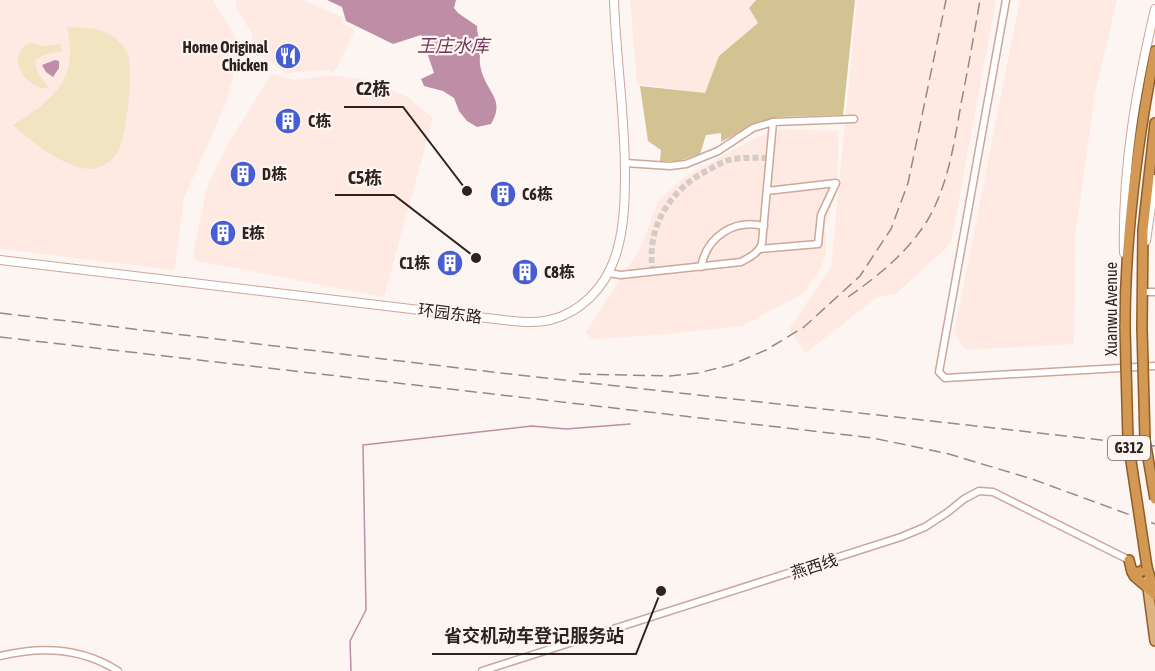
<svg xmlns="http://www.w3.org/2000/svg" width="1155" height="671" viewBox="0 0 1155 671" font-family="'Asap Condensed','Noto Sans SC',sans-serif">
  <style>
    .built { fill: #feeae3 }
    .green { fill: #f1e4c1 }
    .forest { fill: #d3c292 }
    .water { fill: #be8ea6 }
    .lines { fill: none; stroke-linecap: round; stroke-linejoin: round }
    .stream { stroke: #be8ea6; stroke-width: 1.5 }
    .minor-tunnel { stroke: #d4cbc7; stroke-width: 6; stroke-dasharray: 6 3; stroke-linecap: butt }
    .minor-casing { stroke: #cda79a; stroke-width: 9 }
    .tertiary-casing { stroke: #cda79a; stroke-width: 10 }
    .primary-casing { stroke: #915d25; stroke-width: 12 }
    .trunk-casing { stroke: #915d25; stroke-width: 12 }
    .minor { stroke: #fff; stroke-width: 6 }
    .tertiary { stroke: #fff; stroke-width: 8 }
    .primary { stroke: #ddb27f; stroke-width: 9 }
    .trunk { stroke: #d29854; stroke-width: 9 }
    .rail { stroke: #948985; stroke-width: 1.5; stroke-dasharray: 12 6; stroke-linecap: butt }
    .trunk-bridge-casing { stroke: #915d25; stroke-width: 12; stroke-linecap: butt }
    .trunk-bridge { stroke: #d29854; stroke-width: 9 }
    .labels { text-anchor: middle; stroke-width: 4.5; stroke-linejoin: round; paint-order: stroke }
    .shield { fill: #fdf5f2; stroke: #6d615c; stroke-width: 1.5 }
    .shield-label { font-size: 15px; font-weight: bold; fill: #2f211c }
    .poi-label { font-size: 16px; font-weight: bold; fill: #2f211c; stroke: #fdf5f2; text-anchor: start }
    .street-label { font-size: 16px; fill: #2f211c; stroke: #fdf5f2 }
    .water-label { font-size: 18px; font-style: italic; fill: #723556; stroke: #fdf5f2 }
    .leader { fill: none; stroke: #2f211c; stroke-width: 2 }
    .callout-dot { fill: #2f211c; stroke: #fdf5f2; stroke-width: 2 }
    .callout-label { font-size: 18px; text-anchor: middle; font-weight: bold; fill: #2f211c; stroke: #fdf5f2; stroke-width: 4.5; stroke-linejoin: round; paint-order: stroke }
  </style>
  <rect width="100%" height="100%" fill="#fdf5f2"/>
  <g class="built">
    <polygon points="0,0 213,0 219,10 239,42 240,52 226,103 184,198 175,267 173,270 0,249"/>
    <polygon points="235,0 303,0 344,18 343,24 355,30 334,73 329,70 285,73 254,49 252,34 237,9"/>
    <polygon points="630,0 756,0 749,8 758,23 719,56 705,93 637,84"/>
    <polygon points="857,0 996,0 951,243 897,293 876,298 806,353 789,329 831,267"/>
    <polygon points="1020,0 1117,0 1095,93 1075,238 1074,344 966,350 954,333"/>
    <polygon points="271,74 296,80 329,75 369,80 406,96 433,118 384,297 197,261 193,256 207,187 228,144"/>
    <polygon points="779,129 839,131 837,192 825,224 826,252 820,271 804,293 742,326 669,334 592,339 586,332 641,247 658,201 686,176 753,139"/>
  </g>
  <g class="green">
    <path d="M67 27C83 28 101 27 115 38 119 41 124 47 127 52 134 67 127 131 120 147 116 157 107 165 97 168 73 175 30 141 13 125 54 100 79 79 67 27Z"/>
    <path d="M31 43 43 46 60 44 62 51 46 54 36 60C34 70 42 80 49 87 31 95 0 54 31 43Z"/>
  </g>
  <polygon class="forest" points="756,0 855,0 843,115 779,117 751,126 721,142 721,133 706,135 700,154 679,161 660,161 661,150 648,141 640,86 705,93 719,56 758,23 749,8"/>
  <g class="water">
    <path d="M327 0H456L454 8 458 13 477 26C477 33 479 38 480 45 481 56 478 60 482 73 489 94 505 101 491 124L477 127 467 121 459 111 454 98 443 91 424 86 421 79 434 73 421 35 393 44 346 21 342 7Z"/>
    <polygon points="55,60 59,61 59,68 53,77 46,72 42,65"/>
  </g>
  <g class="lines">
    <polyline class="stream" points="351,671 350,641 366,610 363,445 532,426 566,429 630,424"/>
    <path class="minor-tunnel" d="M653 272C645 226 672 187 712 168 717 165 723 162 729 160 742 157 757 158 770 158"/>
    <defs>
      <g id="minor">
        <polyline points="1006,0 939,372 945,378 1155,366"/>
        <polyline points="625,163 670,166 686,164 718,151 753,128 773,122"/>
        <polyline points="760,249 818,244 821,215 836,183 767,191"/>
        <path d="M701 267C707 236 734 219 764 226"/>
        <path d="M608 273 621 275 741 262C750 257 759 253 762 243L773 122 854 119"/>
        <polyline points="1142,292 1155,292"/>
        <path d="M0 656C41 646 81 647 118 671"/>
        <polyline points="482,671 901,537 925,527 948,512 964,499 979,491 993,492 1129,560"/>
      </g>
      <g id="tertiary">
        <polyline points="1146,241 1155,179"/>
        <path d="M1124 253C1122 169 1136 90 1155 9"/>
        <path d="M0 260 495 319C513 321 532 324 550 320 580 313 604 288 614 260 624 233 625 202 625 174 625 115 616 58 614 0"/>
      </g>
      <polyline id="primary" points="1147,581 1155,641"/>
      <g id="trunk">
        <path d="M1125 328C1125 235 1137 143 1155 51"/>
        <polyline points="1142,328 1143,230 1155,123"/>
        <polyline points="1129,560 1132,572 1140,572 1147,567 1155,595"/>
        <polyline points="1131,568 1134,576 1155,594"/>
      </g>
    </defs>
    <use href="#minor" class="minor-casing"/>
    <use href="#tertiary" class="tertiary-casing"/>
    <use href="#primary" class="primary-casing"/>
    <use href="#trunk" class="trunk-casing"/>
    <use href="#minor" class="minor"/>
    <use href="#tertiary" class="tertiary"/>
    <use href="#primary" class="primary"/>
    <use href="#trunk" class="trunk"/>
    <g class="rail">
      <path d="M848 297C878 276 907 253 927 221 948 186 954 144 961 104 968 69 974 35 980 0"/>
      <polyline points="0,313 492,372 1155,446"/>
      <polyline points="0,337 873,438 949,454 1032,479 1155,524"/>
      <polyline points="579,374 670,376 698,373 731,365 766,350 804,327 860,276 891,229 908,183 946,0"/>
    </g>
    <defs>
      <g id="trunk-bridge">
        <polyline points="1125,328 1128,441 1147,567"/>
        <polyline points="1142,328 1145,440 1155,499"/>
      </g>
    </defs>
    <use href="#trunk-bridge" class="trunk-bridge-casing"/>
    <use href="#trunk-bridge" class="trunk-bridge"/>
  </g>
  <defs>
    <symbol id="restaurant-disc" viewBox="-11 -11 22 22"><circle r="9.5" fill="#475ed2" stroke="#fdf5f2"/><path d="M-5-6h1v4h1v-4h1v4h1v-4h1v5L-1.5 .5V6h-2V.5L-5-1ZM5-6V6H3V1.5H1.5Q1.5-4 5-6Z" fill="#fff"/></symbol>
    <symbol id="building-disc" viewBox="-11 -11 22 22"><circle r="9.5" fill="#475ed2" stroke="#fdf5f2"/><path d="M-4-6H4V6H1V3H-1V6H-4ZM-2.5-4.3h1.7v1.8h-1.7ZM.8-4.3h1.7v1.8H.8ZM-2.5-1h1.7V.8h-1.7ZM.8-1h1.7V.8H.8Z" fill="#fff"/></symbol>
  </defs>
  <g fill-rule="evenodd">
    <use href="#restaurant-disc" x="273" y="41" width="30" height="30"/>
    <use href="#building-disc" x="273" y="106" width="30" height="30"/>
    <use href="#building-disc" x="228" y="159" width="30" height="30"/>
    <use href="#building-disc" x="488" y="179" width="30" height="30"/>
    <use href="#building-disc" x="208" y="218" width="30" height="30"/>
    <use href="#building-disc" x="435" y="248" width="30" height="30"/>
    <use href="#building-disc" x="510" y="257" width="30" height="30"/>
  </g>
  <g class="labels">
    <rect class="shield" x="1108" y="436" width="42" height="24" rx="4.5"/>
    <g class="shield-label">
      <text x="1129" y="453">G312</text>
    </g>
    <g class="poi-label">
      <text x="268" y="53" text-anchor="end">Home Original<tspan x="268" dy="18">Chicken</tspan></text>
      <text x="308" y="127">C栋</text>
      <text x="262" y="180">D栋</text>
      <text x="522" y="200">C6栋</text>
      <text x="242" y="239">E栋</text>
      <text x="430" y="269" text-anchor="end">C1栋</text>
      <text x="544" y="278">C8栋</text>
    </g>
    <g class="street-label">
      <text transform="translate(1111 309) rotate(-90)" y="6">Xuanwu Avenue</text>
      <text transform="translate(450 313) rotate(7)" y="6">环园东路</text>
      <text transform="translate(814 566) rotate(-18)" y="6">燕西线</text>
    </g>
    <g class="water-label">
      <text x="453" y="52">王庄水库</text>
    </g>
  </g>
  <path class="leader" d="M467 191L403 107H344M476 258L394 195H335M661 591L636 654H432"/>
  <g class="callout-dot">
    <circle cx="467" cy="191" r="6"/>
    <circle cx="476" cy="258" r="6"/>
    <circle cx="661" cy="591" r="6"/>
  </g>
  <g class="callout-label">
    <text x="373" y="95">C2栋</text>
    <text x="365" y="184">C5栋</text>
    <text x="534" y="642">省交机动车登记服务站</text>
  </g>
</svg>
